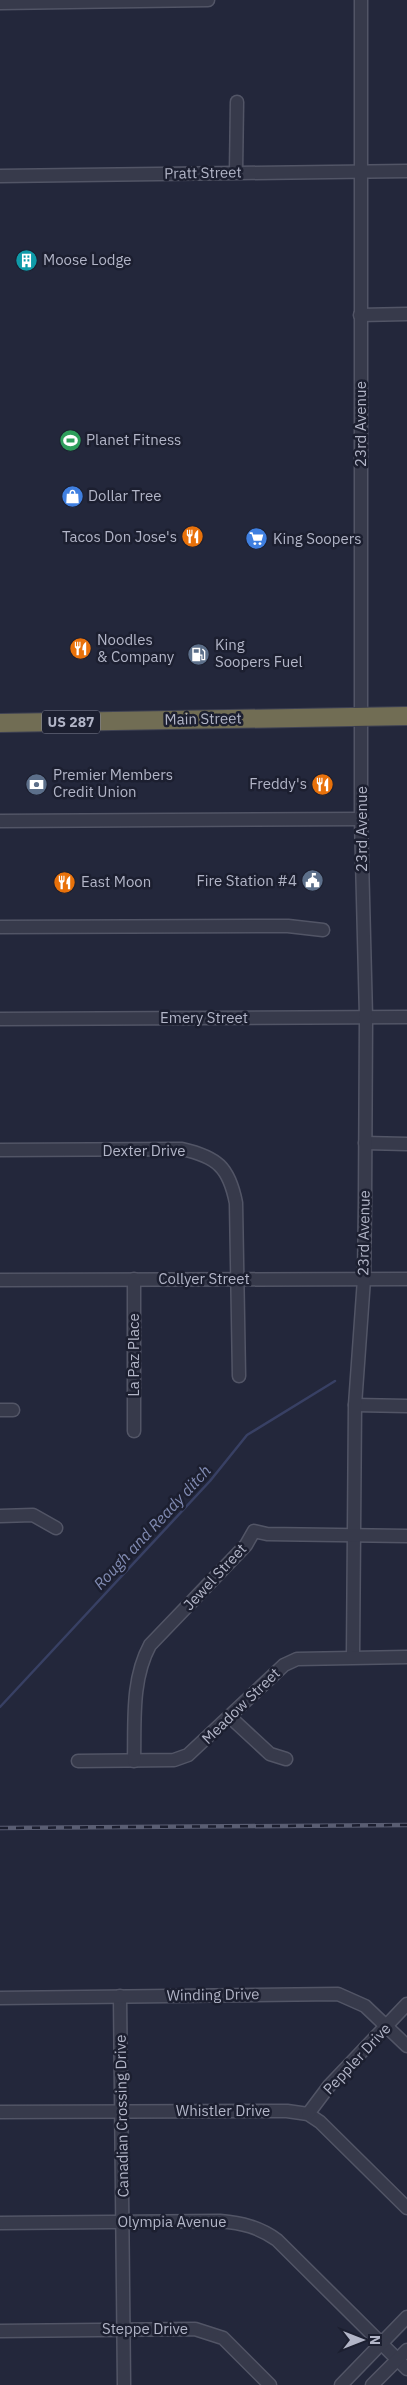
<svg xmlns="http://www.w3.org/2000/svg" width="407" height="2385" viewBox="0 0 407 2385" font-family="'IBM Plex Sans',sans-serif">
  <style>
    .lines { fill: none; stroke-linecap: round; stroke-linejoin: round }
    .stream { stroke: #384064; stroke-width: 2.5 }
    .minor-casing { stroke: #525566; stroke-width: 15 }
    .highway-casing { stroke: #3f4253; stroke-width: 20 }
    .minor { stroke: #373a4b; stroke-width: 12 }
    .highway { stroke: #716d54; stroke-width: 18 }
    .rail-casing { stroke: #595d72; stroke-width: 4.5 }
    .rail { stroke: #1c1f30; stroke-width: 2.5; stroke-dasharray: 8; stroke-linecap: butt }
    .labels { text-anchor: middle; stroke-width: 5; stroke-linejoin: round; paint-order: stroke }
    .shield { fill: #1c1f30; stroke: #85889a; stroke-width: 1 }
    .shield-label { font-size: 14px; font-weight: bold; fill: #b2b5c7 }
    .street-label { font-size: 15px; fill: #b2b5c7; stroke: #1c1f30 }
    .poi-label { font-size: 15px; fill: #b2b5c7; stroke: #1c1f30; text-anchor: start }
    .water-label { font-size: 16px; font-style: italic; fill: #818bb2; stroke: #1c1f30 }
  </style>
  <rect width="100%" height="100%" fill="#23273b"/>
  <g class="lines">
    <polyline class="stream" points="0,1707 210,1481 247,1435 335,1381"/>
    <defs>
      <g id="minor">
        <polyline points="0,3 208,0"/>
        <polyline points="236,172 237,102"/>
        <polyline points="0,176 407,171"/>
        <polyline points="360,315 407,314"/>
        <polyline points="0,821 361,819"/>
        <polyline points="0,927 288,926 323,930"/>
        <polyline points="0,1019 407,1017"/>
        <polyline points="365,1143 407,1144"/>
        <path d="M0 1150 182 1149C217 1157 229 1167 236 1203L239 1376"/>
        <polyline points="0,1280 407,1279"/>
        <polyline points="355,1405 407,1406"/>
        <polyline points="0,1410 13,1410"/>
        <polyline points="134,1431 134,1279"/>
        <polyline points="0,1516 33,1515 56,1528"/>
        <polyline points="353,1657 355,1405 364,1279 365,1202 366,1017 361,819 361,0"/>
        <polyline points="230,1717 270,1754 286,1759"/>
        <polyline points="78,1761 174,1760 188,1755 284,1665 297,1659 407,1657"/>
        <path d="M134 1761C135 1722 131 1680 150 1645L246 1545 254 1531 267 1534 407 1536"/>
        <polyline points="120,1996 124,2385"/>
        <polyline points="0,1998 338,1994 365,2006 407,2046"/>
        <polyline points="0,2112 287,2111 308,2114 320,2122 407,2208"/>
        <polyline points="308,2114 329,2086 407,2004"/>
        <path d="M0 2223 220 2221C242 2223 259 2227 277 2240L407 2369"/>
        <polyline points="0,2331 195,2329 223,2338 270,2385"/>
        <polyline points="341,2385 407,2317"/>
        <polyline points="372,2385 407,2350"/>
      </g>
      <polyline id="highway" points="0,723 407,716"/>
    </defs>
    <use href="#minor" class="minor-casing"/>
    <use href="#highway" class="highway-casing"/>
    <use href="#minor" class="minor"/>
    <use href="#highway" class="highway"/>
    <defs>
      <polyline id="rail" points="0,1828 407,1825"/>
    </defs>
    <use href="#rail" class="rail-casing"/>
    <use href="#rail" class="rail"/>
  </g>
  <defs>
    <symbol id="building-disc" viewBox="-11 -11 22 22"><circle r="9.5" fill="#0f9aa8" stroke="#1c1f30"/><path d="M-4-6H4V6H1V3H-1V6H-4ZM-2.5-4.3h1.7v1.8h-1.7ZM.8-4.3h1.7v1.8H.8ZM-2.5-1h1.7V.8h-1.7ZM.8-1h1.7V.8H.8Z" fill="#fff"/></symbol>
    <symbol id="stadium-disc" viewBox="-11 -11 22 22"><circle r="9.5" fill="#2e9e5b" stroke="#1c1f30"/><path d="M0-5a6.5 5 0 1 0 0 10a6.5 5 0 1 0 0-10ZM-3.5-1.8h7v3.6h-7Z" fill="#fff"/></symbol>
    <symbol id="shop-disc" viewBox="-11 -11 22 22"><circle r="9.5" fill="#3f7fe0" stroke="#1c1f30"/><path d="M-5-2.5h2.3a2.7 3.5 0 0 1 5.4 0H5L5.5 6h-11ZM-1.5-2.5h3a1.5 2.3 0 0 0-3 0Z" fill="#fff"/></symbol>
    <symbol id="restaurant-disc" viewBox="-11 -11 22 22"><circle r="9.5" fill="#e8710a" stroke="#1c1f30"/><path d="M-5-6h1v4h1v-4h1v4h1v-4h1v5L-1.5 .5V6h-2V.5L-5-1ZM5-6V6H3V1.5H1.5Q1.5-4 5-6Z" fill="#fff"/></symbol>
    <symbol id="supermarket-disc" viewBox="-11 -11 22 22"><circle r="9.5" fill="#3f7fe0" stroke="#1c1f30"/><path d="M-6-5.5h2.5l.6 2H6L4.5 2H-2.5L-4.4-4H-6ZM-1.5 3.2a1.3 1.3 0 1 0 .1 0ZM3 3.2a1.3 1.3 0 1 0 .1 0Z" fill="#fff"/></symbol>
    <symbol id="fuel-disc" viewBox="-11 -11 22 22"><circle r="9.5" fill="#5c6f8a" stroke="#1c1f30"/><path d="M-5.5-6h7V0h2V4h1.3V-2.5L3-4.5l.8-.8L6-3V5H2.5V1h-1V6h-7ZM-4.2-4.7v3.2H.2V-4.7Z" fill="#fff"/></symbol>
    <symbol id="bank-disc" viewBox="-11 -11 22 22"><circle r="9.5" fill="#5c6f8a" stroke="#1c1f30"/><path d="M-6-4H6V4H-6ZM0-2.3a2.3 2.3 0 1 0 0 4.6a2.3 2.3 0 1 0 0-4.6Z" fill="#fff"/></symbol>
    <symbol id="civic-disc" viewBox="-11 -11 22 22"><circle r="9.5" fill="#5c6f8a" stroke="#1c1f30"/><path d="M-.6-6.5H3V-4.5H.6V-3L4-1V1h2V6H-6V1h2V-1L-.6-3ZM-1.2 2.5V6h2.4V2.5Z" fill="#fff"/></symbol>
  </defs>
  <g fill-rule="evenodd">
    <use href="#building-disc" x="14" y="248" width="25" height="25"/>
    <use href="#stadium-disc" x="58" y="428" width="25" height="25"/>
    <use href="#shop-disc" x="60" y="484" width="25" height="25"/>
    <use href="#restaurant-disc" x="180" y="524" width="25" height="25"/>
    <use href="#supermarket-disc" x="244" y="526" width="25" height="25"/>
    <use href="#restaurant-disc" x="68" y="636" width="25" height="25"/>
    <use href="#fuel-disc" x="186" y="642" width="25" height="25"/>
    <use href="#bank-disc" x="24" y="772" width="25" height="25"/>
    <use href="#restaurant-disc" x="310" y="772" width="25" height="25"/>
    <use href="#civic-disc" x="300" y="868" width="25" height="25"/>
    <use href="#restaurant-disc" x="52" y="870" width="25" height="25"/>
  </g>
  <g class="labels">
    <rect class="shield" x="42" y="710.5" width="58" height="23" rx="4"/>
    <g class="shield-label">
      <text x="71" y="727">US 287</text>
    </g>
    <g class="street-label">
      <text transform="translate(203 173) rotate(-1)" y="5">Pratt Street</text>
      <text transform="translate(361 424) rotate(-90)" y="5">23rd Avenue</text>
      <text transform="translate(203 719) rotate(-1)" y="5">Main Street</text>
      <text transform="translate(362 829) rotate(-90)" y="5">23rd Avenue</text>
      <text x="204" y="1023">Emery Street</text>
      <text x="144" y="1156">Dexter Drive</text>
      <text transform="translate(364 1233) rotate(-89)" y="5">23rd Avenue</text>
      <text x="204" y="1284">Collyer Street</text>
      <text transform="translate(134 1355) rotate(-90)" y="5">La Paz Place</text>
      <text transform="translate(215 1577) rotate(-47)" y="5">Jewel Street</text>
      <text transform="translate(241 1706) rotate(-44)" y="5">Meadow Street</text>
      <text transform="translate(213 1995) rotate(-1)" y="5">Winding Drive</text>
      <text transform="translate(357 2059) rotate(-47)" y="5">Peppler Drive</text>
      <text x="223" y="2116">Whistler Drive</text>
      <text transform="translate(122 2116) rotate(-91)" y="5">Canadian Crossing Drive</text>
      <text x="172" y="2227">Olympia Avenue</text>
      <text x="145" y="2334">Steppe Drive</text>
    </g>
    <g class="poi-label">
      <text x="43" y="265">Moose Lodge</text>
      <text x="86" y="445">Planet Fitness</text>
      <text x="88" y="501">Dollar Tree</text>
      <text x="177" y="542" text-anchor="end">Tacos Don Jose's</text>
      <text x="273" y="544">King Soopers</text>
      <text x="97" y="645">Noodles<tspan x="97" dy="17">&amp; Company</tspan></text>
      <text x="215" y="650">King<tspan x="215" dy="17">Soopers Fuel</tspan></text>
      <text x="53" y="780">Premier Members<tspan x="53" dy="17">Credit Union</tspan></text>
      <text x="307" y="789" text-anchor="end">Freddy's</text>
      <text x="297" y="886" text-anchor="end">Fire Station #4</text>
      <text x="81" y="887">East Moon</text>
    </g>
    <g class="water-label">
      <text transform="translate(152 1527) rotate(-47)" y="6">Rough and Ready ditch</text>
    </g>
  </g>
  <g transform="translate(362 2340) rotate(90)" stroke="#1c1f30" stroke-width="4" paint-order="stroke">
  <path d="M0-4L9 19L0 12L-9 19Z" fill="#b2b5c7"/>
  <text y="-8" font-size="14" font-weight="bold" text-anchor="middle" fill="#b2b5c7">N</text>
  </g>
</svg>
